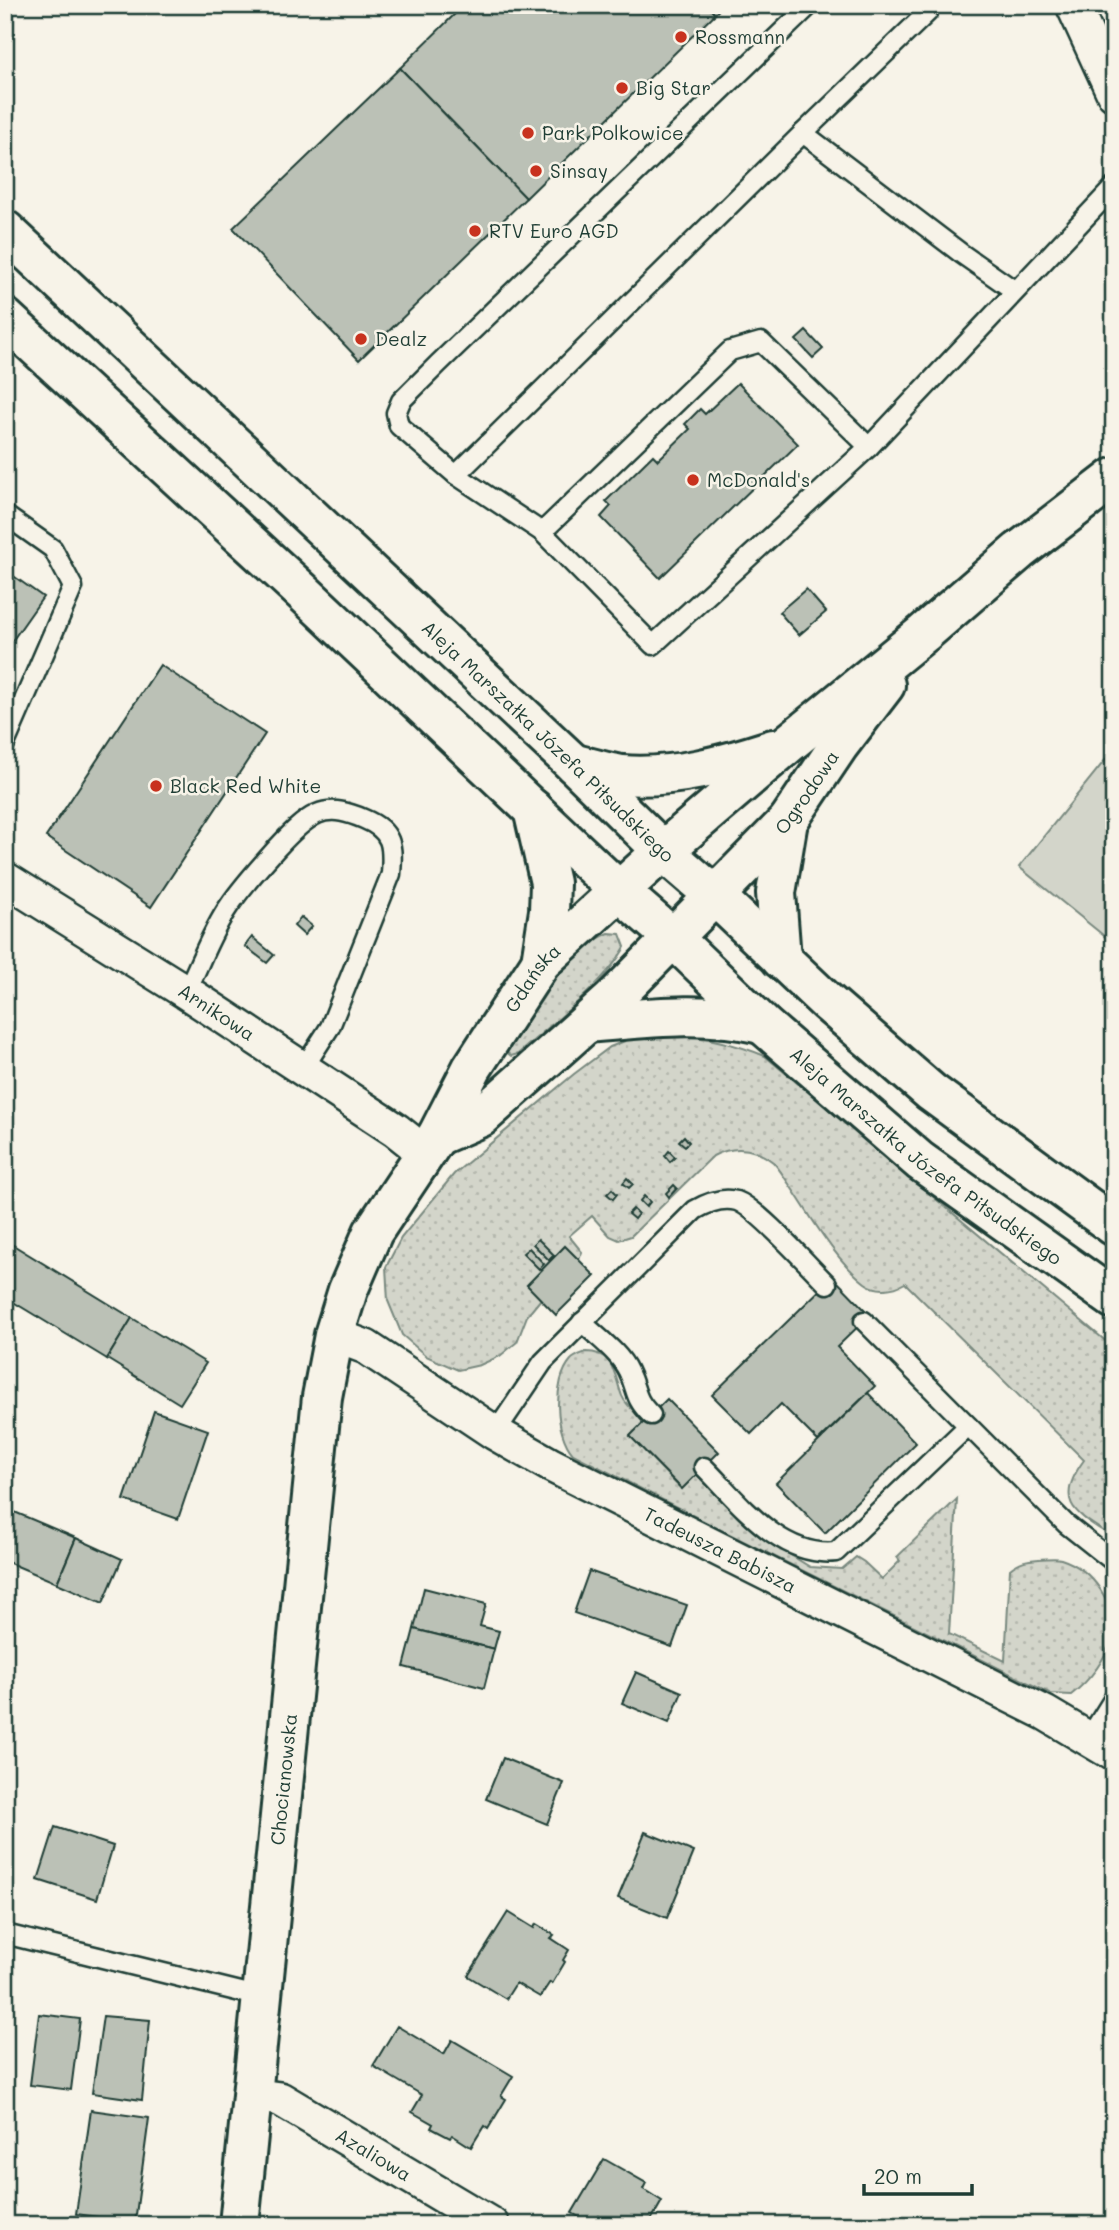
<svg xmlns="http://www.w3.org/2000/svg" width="1119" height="2230" viewBox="0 0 1119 2230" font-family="Mali,sans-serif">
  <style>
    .grass { fill: url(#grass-dots); stroke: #79897f; stroke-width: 2 }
    .park { fill: #d3d5ca; stroke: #79897f; stroke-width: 2 }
    .building { fill: #bbc1b6; stroke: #1f3d34; stroke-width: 2 }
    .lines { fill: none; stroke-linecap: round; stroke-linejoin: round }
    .service-casing { stroke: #1f3d34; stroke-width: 23 }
    .minor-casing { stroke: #1f3d34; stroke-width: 38 }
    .tertiary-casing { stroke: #1f3d34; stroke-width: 44 }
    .secondary-casing { stroke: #1f3d34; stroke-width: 44 }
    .service { stroke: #f7f3e8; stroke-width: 18 }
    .minor { stroke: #f7f3e8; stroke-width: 33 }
    .tertiary { stroke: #f7f3e8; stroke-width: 38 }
    .secondary { stroke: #f7f3e8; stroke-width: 38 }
    .poi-dot { fill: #c8321e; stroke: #f7f3e8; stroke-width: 2.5 }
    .labels { text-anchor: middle; stroke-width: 5; stroke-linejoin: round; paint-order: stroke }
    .poi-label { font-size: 19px; fill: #1f3d34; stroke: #f7f3e8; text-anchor: start }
    .street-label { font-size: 19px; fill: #1f3d34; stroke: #f7f3e8 }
  </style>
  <defs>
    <pattern id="grass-dots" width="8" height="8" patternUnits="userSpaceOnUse" patternTransform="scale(1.75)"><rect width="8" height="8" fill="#d3d5ca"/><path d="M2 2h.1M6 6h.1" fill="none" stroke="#b5b8ae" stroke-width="1.8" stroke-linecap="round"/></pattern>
  </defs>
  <rect width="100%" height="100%" fill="#f7f3e8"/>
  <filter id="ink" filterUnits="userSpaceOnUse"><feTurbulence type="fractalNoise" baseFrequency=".0143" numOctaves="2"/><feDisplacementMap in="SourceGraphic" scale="14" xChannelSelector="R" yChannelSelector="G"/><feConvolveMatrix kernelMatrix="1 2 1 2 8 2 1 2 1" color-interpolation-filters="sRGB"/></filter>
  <g filter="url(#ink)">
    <g class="grass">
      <path d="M609 933 620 934 625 947C604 985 551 1024 518 1054L511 1056 504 1050C534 1007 559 955 609 933Z"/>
      <path d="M671 1033C705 1037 734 1043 765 1056L1114 1348V1538C1077 1514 1052 1504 1084 1460L905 1283C893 1290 877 1292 865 1283 835 1260 810 1215 789 1184 784 1177 779 1168 773 1162 754 1147 734 1145 713 1156L631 1236 619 1240 610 1236 592 1216 569 1236 582 1252 579 1260 565 1246 527 1285 541 1299 527 1316 517 1342 500 1356 480 1365 458 1370 426 1356 402 1335 388 1301 386 1267 401 1238 454 1174 574 1074 610 1047 637 1036Z"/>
      <path d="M586 1352C615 1352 614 1375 622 1396 626 1406 637 1414 645 1421L630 1436 681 1489 697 1474 757 1534 810 1567 842 1569 856 1557 864 1562 882 1579 900 1561 897 1557 957 1499 949 1634 1005 1661 1010 1569C1020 1561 1026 1560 1039 1559 1046 1559 1055 1557 1061 1559 1092 1569 1119 1605 1111 1639 1104 1663 1090 1680 1071 1695L1051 1694 725 1532 573 1454C555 1434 552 1381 571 1360 574 1356 581 1354 586 1352Z"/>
    </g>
    <polygon class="park" points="1114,749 1114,944 1019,867"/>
    <g class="building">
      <polygon points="464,5 707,5 715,14 526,198 400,68"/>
      <polygon points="707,5 723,5 715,14"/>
      <polygon points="400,68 526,198 359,360 233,228"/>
      <polygon points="806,331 823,349 813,358 796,340"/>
      <polygon points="738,383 798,444 660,578 601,517 611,506 606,501 653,455 658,460 690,429 685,424 700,409 705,414"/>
      <polygon points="5,570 43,597 5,651"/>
      <polygon points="806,589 826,612 799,635 779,612"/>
      <polygon points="160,665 265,734 151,907 46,837"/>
      <polygon points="301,917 312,926 304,935 294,926"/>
      <polygon points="252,937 274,955 267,963 245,946"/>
      <polygon points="684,1136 689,1142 685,1146 679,1141"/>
      <polygon points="669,1151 675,1157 670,1162 665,1156"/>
      <polygon points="627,1178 633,1184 629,1188 623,1183"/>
      <polygon points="674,1185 677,1188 669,1197 666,1193"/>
      <polygon points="612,1189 617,1194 613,1199 607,1194"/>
      <polygon points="644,1196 650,1202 646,1207 640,1201"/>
      <polygon points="633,1209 638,1214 634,1219 628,1214"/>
      <polygon points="538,1239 554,1255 549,1260 533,1244"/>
      <polygon points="5,1240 132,1318 107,1359 5,1297"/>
      <polygon points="565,1246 595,1276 556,1315 527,1285"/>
      <polygon points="529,1248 544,1264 539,1269 523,1253"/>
      <polygon points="833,1277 870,1315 837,1347 875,1386 818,1441 781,1404 751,1434 712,1395"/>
      <polygon points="132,1318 206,1363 180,1404 107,1359"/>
      <polygon points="868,1393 916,1443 825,1533 776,1483"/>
      <polygon points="667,1399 719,1452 682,1489 630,1436"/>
      <polygon points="154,1411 208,1430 178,1519 124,1500"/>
      <polygon points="5,1508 76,1538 57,1583 5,1561"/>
      <polygon points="76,1538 122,1559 103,1603 57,1583"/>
      <polygon points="589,1571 687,1605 672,1647 574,1613"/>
      <polygon points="424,1588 486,1604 480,1626 499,1631 494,1649 414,1629"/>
      <polygon points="414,1629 494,1649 484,1688 404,1667"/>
      <polygon points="636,1672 682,1692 669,1723 622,1703"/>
      <polygon points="503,1758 564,1783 547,1824 486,1799"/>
      <polygon points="55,1827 113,1846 97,1899 38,1880"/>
      <polygon points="645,1832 694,1852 667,1918 618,1898"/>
      <polygon points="508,1912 534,1928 536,1924 554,1935 551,1938 569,1950 563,1960 565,1962 552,1984 550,1982 540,1997 516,1983 506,1999 468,1976"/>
      <polygon points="39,2014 80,2019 71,2090 30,2085"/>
      <polygon points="103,2016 150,2020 142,2100 92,2093"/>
      <polygon points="397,2026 444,2054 452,2040 513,2076 501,2096 506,2099 488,2129 484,2126 471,2147 452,2135 450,2138 431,2128 433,2124 412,2112 422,2095 373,2066"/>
      <polygon points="91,2110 149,2118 135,2222 76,2214"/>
      <polygon points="604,2159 646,2183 643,2189 662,2201 650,2222 654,2225 614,2225 599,2216 593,2225 572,2213"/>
    </g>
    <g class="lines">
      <defs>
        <g id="service">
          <polyline points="810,5 438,364 401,401 396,413 399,426 456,475 542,532 653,645 869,447 1114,187"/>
          <polyline points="922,5 928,12 803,133 962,254 1015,291"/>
          <polyline points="456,475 803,133"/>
          <polyline points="5,515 53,549 73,587 5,744"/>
          <polyline points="542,532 730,351 761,342 869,447"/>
          <path d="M186 992C200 964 211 932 229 906 243 885 260 867 277 848 288 836 302 821 317 814 333 807 350 813 364 819 393 831 393 846 391 874L330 1027 303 1069"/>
          <polyline points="864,1321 1066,1524 1114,1562"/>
          <path d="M582 1322C597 1337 619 1352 628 1371 638 1391 633 1397 651 1415"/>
          <path d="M495 1433 543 1362 695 1210C707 1203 722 1197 737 1201 757 1208 809 1266 827 1284"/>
          <path d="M704 1467C740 1503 780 1558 836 1552L968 1426"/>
          <polyline points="1089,1738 1114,1698"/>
          <polyline points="5,1934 261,1997"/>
        </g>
        <g id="minor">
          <polyline points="1073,5 1114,94"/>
          <path id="s1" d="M5 879 186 992 396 1130 425 1153"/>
          <path id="s2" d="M334 1335 366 1347 495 1433 551 1465 1045 1713 1114 1754"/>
          <path id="s3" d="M251 2095 280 2099 492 2225"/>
        </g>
        <g id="tertiary">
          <path d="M574 764C590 767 606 773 622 775 674 779 724 765 773 749"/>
          <polyline points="533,809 550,883 549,911 541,962"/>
          <polyline points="781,959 776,893 788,821"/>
          <path d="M588 1023C646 1018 704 1010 762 1024"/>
          <path id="s4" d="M437 1136 481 1117 610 1002 788 821 839 745 885 685"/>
          <path id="s5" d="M239 2225 322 1397 334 1335 348 1290 373 1232 437 1136 472 1068 541 962 663 851 788 744 924 633 1019 551 1114 478"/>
        </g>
        <g id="secondary">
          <path id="s6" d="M5 230 574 764 663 851 714 895 826 1001 931 1092 1114 1226"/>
          <path id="s7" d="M5 318 305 594 619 891 672 937 762 1024 920 1161 1114 1299"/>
        </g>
      </defs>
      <use href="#service" class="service-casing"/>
      <use href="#minor" class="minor-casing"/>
      <use href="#tertiary" class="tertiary-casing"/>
      <use href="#secondary" class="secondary-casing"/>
      <use href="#service" class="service"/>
      <use href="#minor" class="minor"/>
      <use href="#tertiary" class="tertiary"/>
      <use href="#secondary" class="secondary"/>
    </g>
  </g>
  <g class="poi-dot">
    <circle cx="681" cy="37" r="7"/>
    <circle cx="622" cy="88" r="7"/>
    <circle cx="528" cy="133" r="7"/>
    <circle cx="536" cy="171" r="7"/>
    <circle cx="475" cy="231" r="7"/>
    <circle cx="361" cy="339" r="7"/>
    <circle cx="693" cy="480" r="7"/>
    <circle cx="156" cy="786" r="7"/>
  </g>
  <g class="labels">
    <g class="poi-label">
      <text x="695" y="44">Rossmann</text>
      <text x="636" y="95">Big Star</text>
      <text x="542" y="140">Park Polkowice</text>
      <text x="550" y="178">Sinsay</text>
      <text x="489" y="238">RTV Euro AGD</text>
      <text x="375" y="346">Dealz</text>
      <text x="707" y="487">McDonald's</text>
      <text x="170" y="793">Black Red White</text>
    </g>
    <g class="street-label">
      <text dy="7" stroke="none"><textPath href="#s6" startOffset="746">Aleja Marszałka Józefa Piłsudskiego</textPath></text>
      <text dy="7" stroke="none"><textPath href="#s4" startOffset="509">Ogrodowa</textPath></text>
      <text dy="7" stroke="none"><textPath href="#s5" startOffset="1306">Gdańska</textPath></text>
      <text dy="7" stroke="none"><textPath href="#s1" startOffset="250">Arnikowa</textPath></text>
      <text dy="7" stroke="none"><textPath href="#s7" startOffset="1246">Aleja Marszałka Józefa Piłsudskiego</textPath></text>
      <text dy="7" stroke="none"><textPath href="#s2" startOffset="443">Tadeusza Babisza</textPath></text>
      <text dy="7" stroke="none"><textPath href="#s5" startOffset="448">Chocianowska</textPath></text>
      <text dy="7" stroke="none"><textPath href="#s3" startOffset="138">Azaliowa</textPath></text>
    </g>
  </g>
  <rect width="1119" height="2230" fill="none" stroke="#f7f3e8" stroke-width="28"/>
  <rect x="14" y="14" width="1091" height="2202" fill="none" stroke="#1f3d34" stroke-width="2.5" filter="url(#ink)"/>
  <path d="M864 2184v10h108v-10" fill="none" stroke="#1f3d34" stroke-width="3.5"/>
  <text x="874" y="2184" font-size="21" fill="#1f3d34" stroke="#f7f3e8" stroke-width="5" paint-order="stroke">20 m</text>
</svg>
